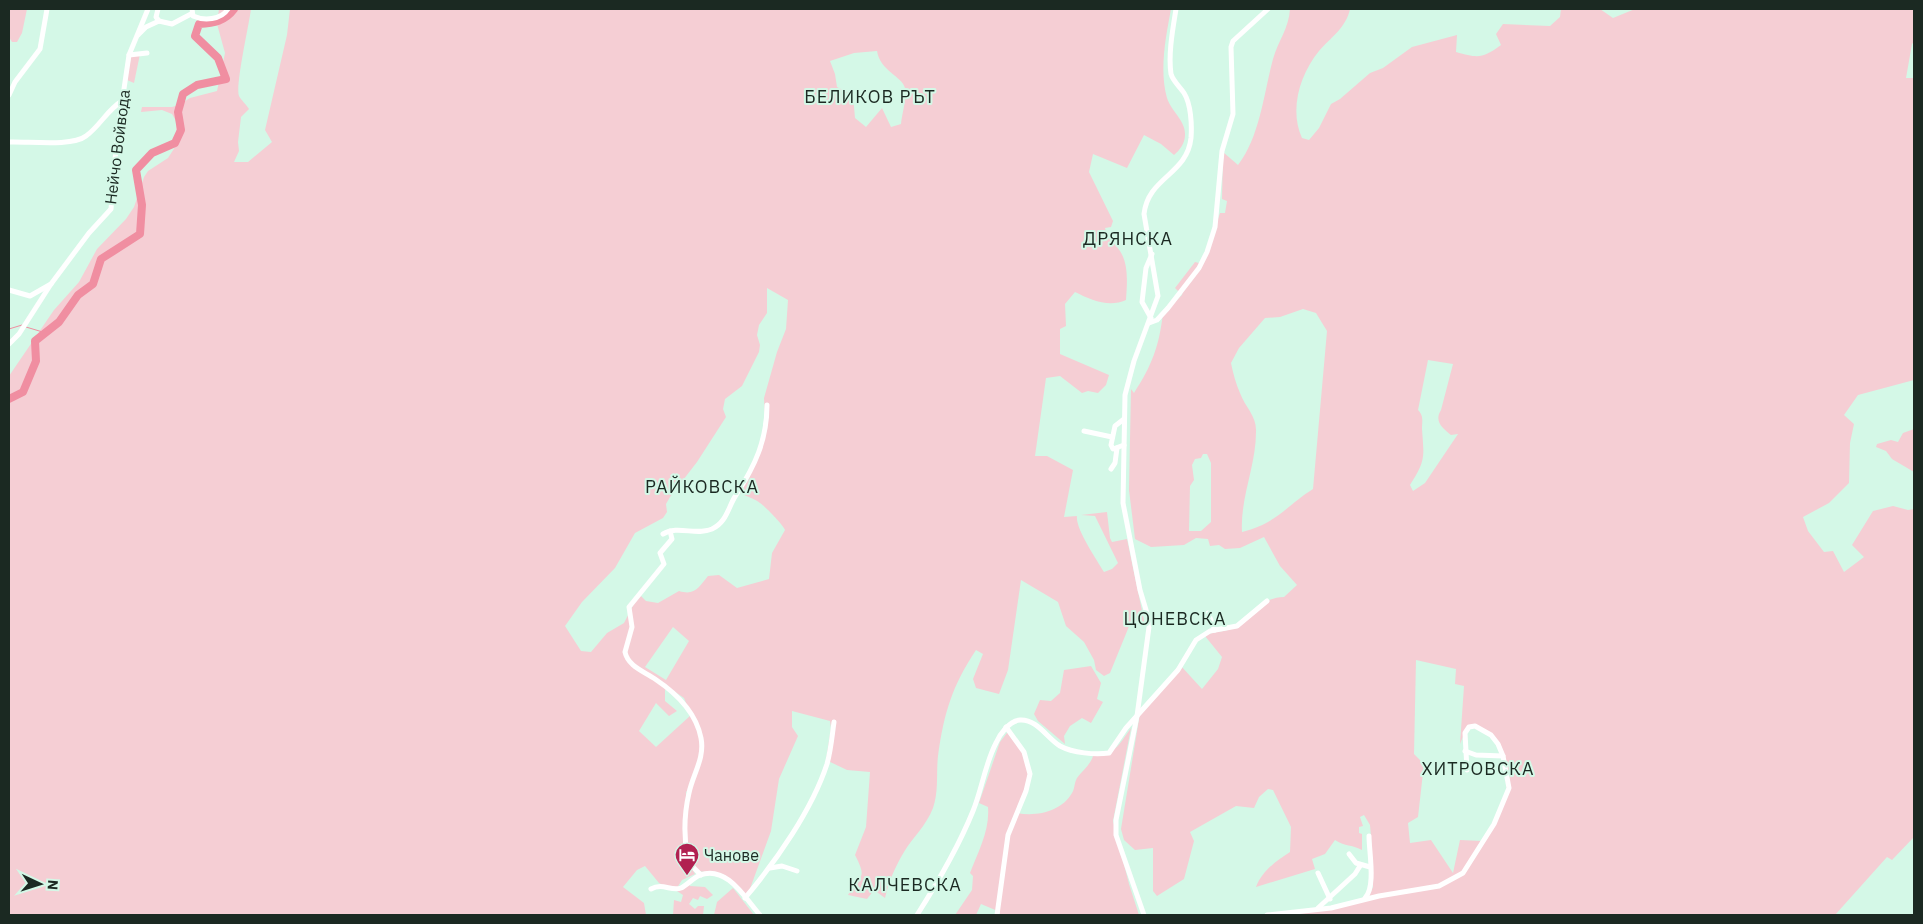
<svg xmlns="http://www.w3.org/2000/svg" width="1923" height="924" viewBox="0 0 1923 924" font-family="'IBM Plex Sans',sans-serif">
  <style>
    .green { fill: #f5ced4; fill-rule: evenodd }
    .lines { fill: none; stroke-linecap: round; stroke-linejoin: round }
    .stream { stroke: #f08ea1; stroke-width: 1 }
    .river { stroke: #f08ea1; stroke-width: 8 }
    .minor { stroke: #fff; stroke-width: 5 }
    .labels { text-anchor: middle; stroke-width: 4; stroke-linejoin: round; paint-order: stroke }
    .street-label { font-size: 16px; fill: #1b2922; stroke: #d4f8e7 }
    .poi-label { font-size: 16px; fill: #1b2922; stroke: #d4f8e7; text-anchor: start }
    .neighbourhood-label { font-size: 18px; letter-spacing: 1px; fill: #1b2922; stroke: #d4f8e7 }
  </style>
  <rect width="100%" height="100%" fill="#d4f8e7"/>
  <g class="green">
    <polygon points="9,9 27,9 22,33 17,42 12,42 9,37"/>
    <path d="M219 9H251C249 25 235 86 239 96 241 100 246 104 249 109L241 117 238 142 239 151 234 162H248L272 142 265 130 287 35 290 9H1171C1166 36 1159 70 1167 98 1171 111 1186 121 1185 135 1185 143 1180 150 1174 155L1161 144 1144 135 1127 168 1093 154 1089 172 1113 221 1111 227 1105 228C1108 239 1114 242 1120 251 1129 265 1127 284 1126 300 1109 308 1091 300 1075 292L1065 304 1066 326 1060 329V354L1109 375 1106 385 1098 393 1088 391 1082 393 1060 376 1046 378 1035 456H1047L1073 470 1064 517 1077 516C1075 528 1097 560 1104 572L1112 569 1118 563 1095 516 1081 515 1107 512 1110 538 1112 542 1127 539 1145 625 1132 619 1110 673 1104 676 1096 670 1094 660 1084 642 1066 626 1058 602 1021 580 1008 670 999 694 976 688 973 679 983 654 976 650C952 686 944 713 938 756 936 773 939 791 933 808 926 826 913 837 904 852 895 867 889 881 885 898L874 890 867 899 848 895C860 874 868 880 855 855L866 827 870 772 847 770 826 760 831 728 830 721 792 711V727L798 736 779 779 771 831 747 897 723 874 697 871C681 849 687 813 691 787L686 792V859L695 874 682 880 675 891 659 883 645 866 637 870 623 887 644 903 646 915H9V376L54 310 79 282 97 249 126 219 134 207 144 177 148 171 168 158 177 144 176 121 172 114 162 110 141 112 142 107H172L179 105 190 98 217 91 225 53 217 24ZM877 51C880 71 902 76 905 88 907 98 902 114 901 124L891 127 882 108 866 127 855 118 853 95 837 87 835 74 830 61 854 53ZM767 288 788 300 786 329 777 352 764 398 765 422 760 450 748 481 738 492C745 496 754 498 760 503 765 506 784 526 785 530L772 553 769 579 737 588 719 575 708 576C699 587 695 596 679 591L658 603 646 601 639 594 624 623 607 633 591 652 581 651 565 626 582 602 615 568 635 533 663 518 667 512 666 504 670 497 697 462 726 417 723 409 725 399 742 386 759 352 760 345 757 335 759 325 767 313ZM673 627 689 641 666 680 645 667ZM671 689 684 698 691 715 656 747 639 731 656 703 669 716 677 711 665 701V690Z"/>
    <path d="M1290 9H1350C1346 28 1331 37 1319 51 1300 74 1289 110 1302 138L1309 140 1319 128 1331 104 1340 99 1370 73 1383 68 1412 47 1457 35 1456 52C1478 58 1482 59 1501 45L1496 34 1503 24 1550 26 1560 17 1561 9H1600L1613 18 1635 9H1914V42L1912 44 1906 78H1914V380L1858 395 1844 415 1854 424 1850 443 1849 483 1829 503 1803 517 1808 531 1824 552 1833 551 1844 572 1864 557 1852 545 1873 511 1893 506 1908 510 1914 509V837L1892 860 1887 857 1835 915H1267L1324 909 1416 888 1369 896 1373 887 1371 836 1370 825 1364 815 1360 817 1363 826 1359 827V833L1362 834V850C1351 844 1346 847 1335 840L1325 854 1312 859 1315 869 1256 887C1262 871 1276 861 1290 852L1291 827 1273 790 1268 789 1259 797 1254 808 1236 806 1190 832 1194 841 1184 879 1157 896 1153 891V848L1135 850 1124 840 1121 829 1140 713 1181 666 1202 689 1218 669 1222 657 1205 636C1214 630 1226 633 1235 627 1251 616 1262 597 1284 597L1297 585 1280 566 1264 537 1240 548 1225 549 1219 545 1210 546 1208 539 1196 538 1184 545 1151 547 1135 539 1129 490 1131 389 1134 393C1152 365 1159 347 1163 313L1182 295 1183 290 1179 292 1175 288 1195 262 1203 264 1220 213H1225L1227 201 1222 199 1223 152 1238 165C1260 137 1264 92 1273 59 1278 41 1289 28 1290 9ZM1303 309 1316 313 1327 331 1313 489C1286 506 1276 524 1242 532 1240 498 1256 466 1256 432 1257 416 1245 407 1240 393 1236 384 1233 373 1231 363L1239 348 1265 318 1280 317ZM1428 360 1453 364 1441 410C1434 421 1442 428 1451 435L1458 434 1425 483 1413 491 1410 485C1426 460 1424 457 1422 429 1422 421 1424 416 1418 410ZM1203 454H1207L1211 463V522L1201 531H1189L1190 486 1194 480 1192 465 1195 459 1201 458ZM1416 660 1456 669 1455 684 1464 686 1460 744 1464 734 1470 727 1489 734 1500 749 1508 795 1482 841 1460 840 1453 873 1431 840 1410 843 1408 823 1418 817 1424 764 1414 754Z"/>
    <polygon points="140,54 134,83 127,80 131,57"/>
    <polygon points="1914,429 1914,472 1892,459 1886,451 1876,447 1877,444 1891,440 1898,442 1903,433"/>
    <polygon points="1091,666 1101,683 1097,699 1103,702 1091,723 1082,718 1070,726 1064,736 1065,744 1038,721 1034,714 1040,700 1051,701 1060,693 1064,670"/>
    <path d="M1131 728 1113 821 1129 884 1139 915H1000V912L981 904 976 915H955L972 890 973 876 970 873C978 852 990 830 988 807L979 803 1000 742 1010 729 1018 741 1031 774 1017 813C1037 817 1062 811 1072 793 1075 788 1074 783 1077 778 1082 771 1091 764 1093 756 1116 754 1118 746 1131 728Z"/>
    <polygon points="688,883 690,886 705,887 713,895 707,899 700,896 698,900 693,898 689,904 695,909 698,906 704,906 703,915 673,915 674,900 681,902 683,895 677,891"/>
    <polygon points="733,888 754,915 714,915 717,902"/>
  </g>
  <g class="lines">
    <g class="stream">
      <polyline points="26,327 46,333"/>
      <polyline points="9,329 22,325"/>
    </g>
    <path class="river" d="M9 399 23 392 36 361 35 341 59 322 78 295 93 284 101 259 140 234 142 205 136 170 152 153 175 143 181 130 178 112 183 94 197 85 226 79 218 58 195 36 199 24C214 23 225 21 234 9"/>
    <g class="minor">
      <polyline points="158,9 156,17 159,21"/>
      <path d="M192 9 193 16C204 21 221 20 228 9"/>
      <polyline points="138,35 146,27 159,21 172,24 191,14"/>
      <polyline points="129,55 147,53"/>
      <polyline points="9,95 15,82 40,49 47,9"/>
      <path d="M9 142C27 141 72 147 86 136 100 126 107 110 122 101"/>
      <polyline points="9,290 30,296 51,284"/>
      <polyline points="1151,318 1142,302 1146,268 1152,254"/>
      <polyline points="1149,323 1157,320 1168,308 1199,268 1207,252 1215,227 1222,151 1233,114 1231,47 1233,41 1268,9"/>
      <polyline points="9,344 19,334 51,284 89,233 111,209 117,136 129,55 148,9"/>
      <polyline points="1084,431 1112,437"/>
      <polyline points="1124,445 1113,449 1111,445 1115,426 1124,419"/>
      <polyline points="1111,469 1115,463 1117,448"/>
      <path d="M670 531 672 539 660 553 664 564 629 607 632 627 625 652C628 666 643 671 655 679 676 693 696 712 701 738 705 758 693 774 689 793 684 814 684 840 688 862L701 875"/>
      <path d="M663 534C678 525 696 536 712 529 727 522 728 507 736 495 755 466 767 440 767 405"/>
      <polyline points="1208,613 1215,630"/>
      <polyline points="1465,751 1476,755 1503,756"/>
      <polyline points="1349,854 1356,863 1370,867"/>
      <polyline points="770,868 782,866 797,871"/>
      <polyline points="1318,873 1330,899"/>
      <path d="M651 889C663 882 671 892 681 888 687 885 693 878 700 875 727 865 745 898 760 915"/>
      <path d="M745 898C776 861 812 810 827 764 831 750 832 736 834 722"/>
      <path d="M1365 898C1376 887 1369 852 1369 836"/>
      <polyline points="1318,908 1355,874 1360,866"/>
      <path d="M917 915C938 882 958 848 973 811 982 789 985 764 996 743 1000 734 1009 721 1020 720 1037 719 1047 738 1060 746 1073 753 1095 755 1109 753L1126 728 1178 670 1196 640 1210 631 1237 626 1267 601"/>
      <polyline points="997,915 1008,835 1026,791 1030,774 1024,752 1006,727"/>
      <path d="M1144 915 1116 835V820L1137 716 1149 627V620L1140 590 1123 503 1125 395 1134 361 1158 296 1144 214C1148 177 1187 175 1191 138 1192 125 1191 104 1184 93 1180 87 1173 81 1171 74 1168 54 1173 28 1176 9"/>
      <polyline points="1267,915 1331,908 1379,896 1439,886 1463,873 1494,824 1509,788 1503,756 1498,744 1491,735 1475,726 1469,727 1465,733 1467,770"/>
    </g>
  </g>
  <defs>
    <symbol id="hotel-pin" viewBox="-11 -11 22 30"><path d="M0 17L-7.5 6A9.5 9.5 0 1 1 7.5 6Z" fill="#b12151" stroke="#d4f8e7"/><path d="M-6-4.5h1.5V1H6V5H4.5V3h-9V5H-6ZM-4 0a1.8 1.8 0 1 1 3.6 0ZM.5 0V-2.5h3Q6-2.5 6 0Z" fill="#fff"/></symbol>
  </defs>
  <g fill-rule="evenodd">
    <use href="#hotel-pin" x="673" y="841" width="28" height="38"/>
  </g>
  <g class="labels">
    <g class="street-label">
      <text transform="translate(117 147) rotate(-83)" y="6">Нейчо Войвода</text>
    </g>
    <g class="poi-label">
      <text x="704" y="861">Чанове</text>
    </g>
    <g class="neighbourhood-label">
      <text x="870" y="103">БЕЛИКОВ РЪТ</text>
      <text x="1128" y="245">ДРЯНСКА</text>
      <text x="702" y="493">РАЙКОВСКА</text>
      <text x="1175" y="625">ЦОНЕВСКА</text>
      <text x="1478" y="775">ХИТРОВСКА</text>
      <text x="905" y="891">КАЛЧЕВСКА</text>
    </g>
  </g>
  <rect width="1923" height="924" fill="none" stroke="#1b2922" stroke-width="20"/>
  <g transform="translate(40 884) rotate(94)" stroke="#d4f8e7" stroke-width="4" paint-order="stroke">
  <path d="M0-4L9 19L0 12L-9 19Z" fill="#1b2922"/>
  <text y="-8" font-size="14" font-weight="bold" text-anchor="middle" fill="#1b2922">N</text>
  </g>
</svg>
